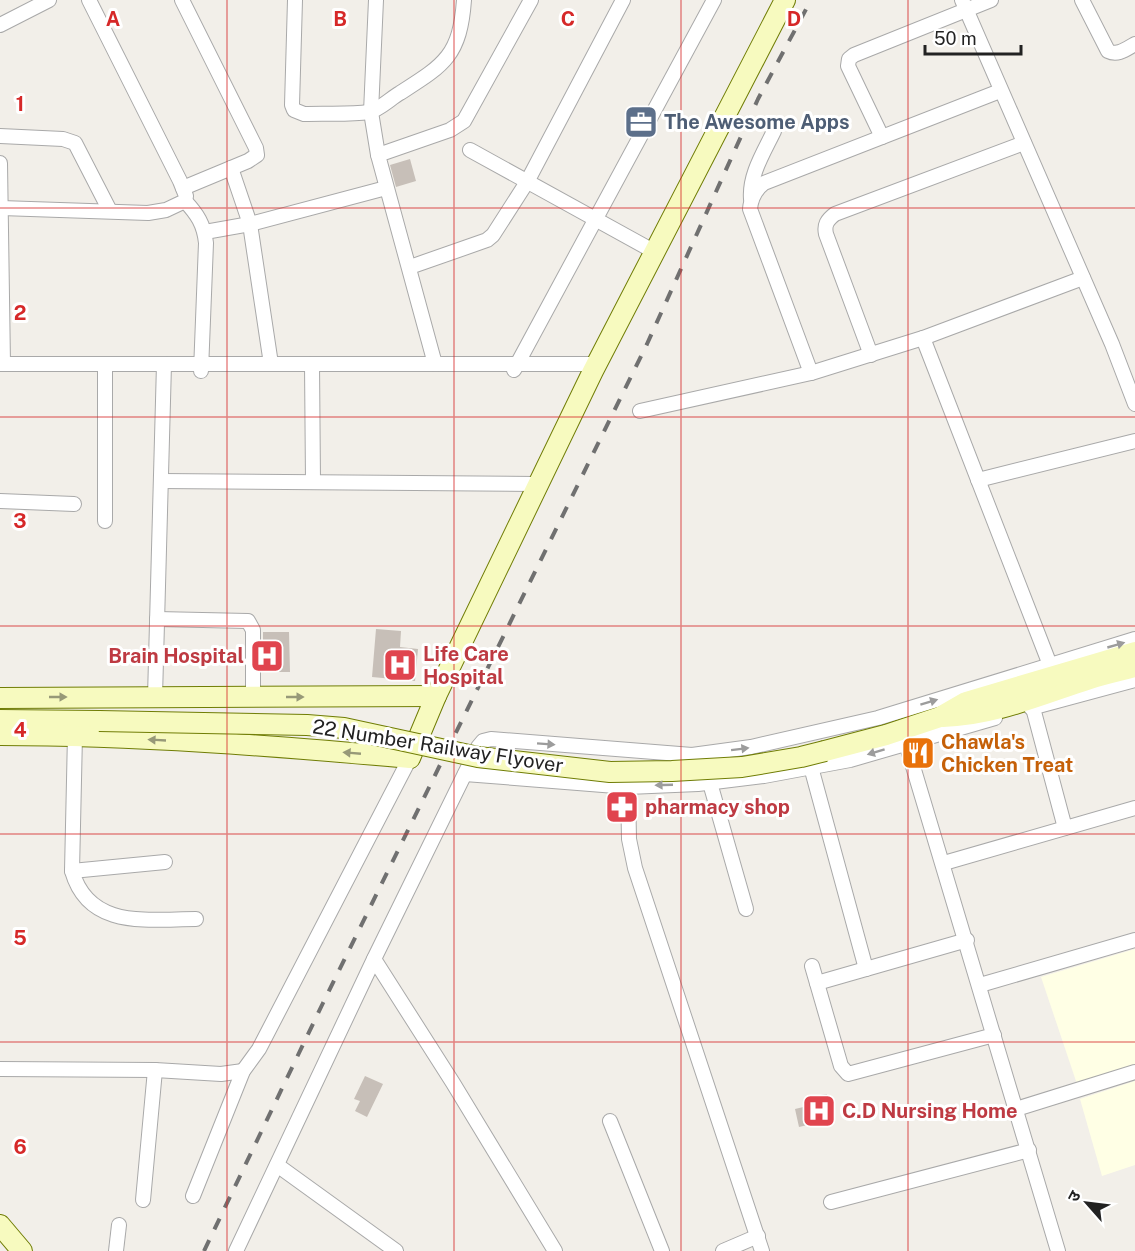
<svg xmlns="http://www.w3.org/2000/svg" width="1135" height="1251" viewBox="0 0 1135 1251" font-family="'Public Sans','Noto Sans Devanagari',sans-serif">
  <style>
    .education { fill: #ffffe5 }
    .building { fill: #c7bfb8 }
    .lines { fill: none; stroke-linecap: round; stroke-linejoin: round }
    .street-casing { stroke: #a9a9a9; stroke-width: 16 }
    .secondary-casing { stroke: #707d05; stroke-width: 22 }
    .street { stroke: #fff; stroke-width: 14 }
    .secondary { stroke: #f7fabf; stroke-width: 20 }
    .rail { stroke: #707070; stroke-width: 4; stroke-dasharray: 12 12; stroke-linecap: butt }
    .secondary-bridge-casing { stroke: #707d05; stroke-width: 22; stroke-linecap: butt }
    .secondary-bridge { stroke: #f7fabf; stroke-width: 20 }
    .oneway { fill: #9c9c9c }
    .oneway2 { fill: #979978 }
    .grid { fill: none; stroke: #d62828; stroke-width: 1.5; stroke-opacity: 0.55 }
    .labels { text-anchor: middle; stroke-width: 6; stroke-linejoin: round; paint-order: stroke }
    .service-label { font-size: 20px; font-weight: bold; fill: #4e5e75; stroke: #fff; text-anchor: start }
    .health-label { font-size: 20px; font-weight: bold; fill: #be3a42; stroke: #fff; text-anchor: start }
    .food-label { font-size: 20px; font-weight: bold; fill: #c56008; stroke: #fff; text-anchor: start }
    .street-label { font-size: 20px; fill: #222; stroke: #fff }
    .grid-label { font-size: 20px; text-anchor: middle; font-weight: bold; fill: #d62828; stroke: #fff; stroke-width: 6; stroke-linejoin: round; paint-order: stroke }
  </style>
  <rect width="100%" height="100%" fill="#f2efe9"/>
  <g class="education">
    <polygon points="1135,949 1135,1067 1077,1084 1041,977"/>
    <polygon points="1135,1081 1135,1165 1102,1176 1080,1099"/>
  </g>
  <g class="building">
    <polygon points="410,159 416,181 396,187 390,165"/>
    <polygon points="376,629 401,631 400,647 418,649 415,681 372,677"/>
    <polygon points="263,632 289,632 290,672 268,672 268,646 263,646"/>
    <polygon points="365,1076 383,1084 367,1117 355,1111 360,1101 354,1099"/>
    <polygon points="827,1094 833,1119 799,1127 795,1109 816,1104 814,1096"/>
  </g>
  <g class="lines">
    <defs>
      <g id="street">
        <polyline points="182,0 256,148 257,155 248,161 183,188"/>
        <path d="M295 0 292 105 294 110 304 114C325 113 349 115 369 112 379 110 391 98 400 93 444 65 460 56 464 0"/>
        <polyline points="376,0 371,112 378,155"/>
        <polyline points="962,0 1112,344 1135,404"/>
        <path d="M1082 0 1108 51C1118 56 1126 49 1135 44"/>
        <polyline points="0,25 49,0"/>
        <polyline points="0,136 63,139 75,143 110,211"/>
        <polyline points="882,137 848,66 849,59 854,55 991,0"/>
        <polyline points="470,150 655,252"/>
        <polyline points="0,163 3,364"/>
        <polyline points="231,168 250,224 271,364"/>
        <path d="M751 199C749 175 764 152 774 131"/>
        <path d="M185 201C197 214 204 224 206 243L201 371"/>
        <polyline points="1,208 148,213 166,210 185,201 186,196 180,181 89,0"/>
        <polyline points="205,232 250,224 386,188"/>
        <polyline points="410,267 487,240 493,235 527,182 623,0"/>
        <polyline points="923,338 1050,665"/>
        <path d="M871 355 826 234C824 225 827 220 835 214L1024 143"/>
        <polyline points="0,364 596,364"/>
        <polyline points="312,364 313,482"/>
        <polyline points="435,364 378,155 450,130 464,121 531,0"/>
        <polyline points="514,370 714,0"/>
        <polyline points="105,371 105,521"/>
        <path d="M811 373 750 209C751 198 755 190 764 183L1000 91"/>
        <polyline points="640,411 811,373 923,338 1083,278"/>
        <polyline points="978,480 1135,441"/>
        <polyline points="161,481 537,484"/>
        <polyline points="0,501 74,504"/>
        <polyline points="157,619 248,621 253,630 253,697"/>
        <polyline points="155,697 164,364"/>
        <polyline points="1031,708 1135,680"/>
        <polyline points="1033,708 1065,828"/>
        <path d="M75 735 72 871C89 930 148 919 196 919"/>
        <polyline points="906,743 1058,1251"/>
        <polyline points="811,767 866,969"/>
        <polyline points="465,774 628,787 698,784 764,776 850,760 995,718"/>
        <polyline points="710,783 746,909"/>
        <polyline points="628,787 629,839 635,868 762,1251"/>
        <polyline points="944,863 1135,808"/>
        <polyline points="72,871 165,862"/>
        <polyline points="374,959 453,1083 555,1251"/>
        <polyline points="812,966 841,1066 848,1074 994,1035"/>
        <polyline points="817,983 967,940"/>
        <polyline points="980,985 1135,940"/>
        <polyline points="0,1069 155,1070 221,1074 243,1071"/>
        <polyline points="1016,1109 1135,1072"/>
        <polyline points="610,1121 662,1251"/>
        <polyline points="277,1165 396,1251"/>
        <polyline points="193,1196 243,1071 259,1049 410,758"/>
        <polyline points="143,1200 155,1070"/>
        <polyline points="831,1202 1029,1150"/>
        <polyline points="116,1251 119,1225"/>
        <polyline points="236,1251 374,959 478,747 483,741 491,739 692,755 751,747 878,718 1135,639"/>
        <polyline points="723,1251 758,1236"/>
      </g>
      <g id="secondary">
        <polyline points="0,698 436,696"/>
        <path d="M943 717C993 716 1043 694 1090 679 1105 674 1120 671 1135 667"/>
        <polyline points="0,720 99,721"/>
        <path d="M0 735C137 735 274 746 410 758L436 696 593 371 785 0"/>
        <polyline points="825,751 886,735 940,717 966,702 1135,652"/>
        <polyline points="0,1225 22,1251"/>
      </g>
    </defs>
    <use href="#street" class="street-casing"/>
    <use href="#secondary" class="secondary-casing"/>
    <use href="#street" class="street"/>
    <use href="#secondary" class="secondary"/>
    <polyline class="rail" points="204,1251 323,1003 647,344 758,99 811,0"/>
    <defs>
      <polyline id="secondary-bridge" points="99,721 307,725 344,728 478,757 610,772 672,771 742,767 801,757 825,751"/>
    </defs>
    <use href="#secondary-bridge" class="secondary-bridge-casing"/>
    <use href="#secondary-bridge" class="secondary-bridge"/>
  </g>
  <defs><path id="oneway-solid" d="M-6-.8H1V-3.2L6.5 0L1 3.2V.8H-6Z" transform="scale(1.5)"/></defs>
  <g class="oneway">
    <use href="#oneway-solid" transform="translate(1116 645) rotate(-16)"/>
    <use href="#oneway-solid" transform="translate(929 702) rotate(-17)"/>
    <use href="#oneway-solid" transform="translate(546 744) rotate(4)"/>
    <use href="#oneway-solid" transform="translate(740 749) rotate(-7)"/>
    <use href="#oneway-solid" transform="translate(876 752) rotate(163)"/>
    <use href="#oneway-solid" transform="translate(664 785) rotate(178)"/>
  </g>
  <g class="oneway2">
    <use href="#oneway-solid" transform="translate(58 697)"/>
    <use href="#oneway-solid" transform="translate(295 697)"/>
    <use href="#oneway-solid" transform="translate(157 740) rotate(-177)"/>
    <use href="#oneway-solid" transform="translate(352 753) rotate(-175)"/>
  </g>
  <path class="grid" d="M227 0V1251M454 0V1251M681 0V1251M908 0V1251M0 208H1135M0 417H1135M0 626H1135M0 834H1135M0 1042H1135"/>
  <defs>
    <symbol id="office-square" viewBox="-11 -11 22 22"><rect x="-9" y="-9" width="18" height="18" rx="4" fill="#5c6f8a" stroke="#fff"/><path d="M-6-3h4V-5.5h4V-3h4V5H-6ZM-1-4.5V-3h2v-1.5ZM-6 0V1H6V0Z" fill="#fff"/></symbol>
    <symbol id="hospital-square" viewBox="-11 -11 22 22"><rect x="-9" y="-9" width="18" height="18" rx="4" fill="#e0444e" stroke="#fff"/><path d="M-5-5h3v3.5h4V-5h3V5h-3V1.5h-4V5h-3Z" fill="#fff"/></symbol>
    <symbol id="restaurant-square" viewBox="-11 -11 22 22"><rect x="-9" y="-9" width="18" height="18" rx="4" fill="#e8710a" stroke="#fff"/><path d="M-5-6h1v4h1v-4h1v4h1v-4h1v5L-1.5 .5V6h-2V.5L-5-1ZM5-6V6H3V1.5H1.5Q1.5-4 5-6Z" fill="#fff"/></symbol>
    <symbol id="pharmacy-square" viewBox="-11 -11 22 22"><rect x="-9" y="-9" width="18" height="18" rx="4" fill="#e0444e" stroke="#fff"/><path d="M-2-6h4v4h4v4h-4v4h-4v-4h-4v-4h4Z" fill="#fff"/></symbol>
  </defs>
  <g fill-rule="evenodd">
    <use href="#office-square" x="622" y="103" width="38" height="38"/>
    <use href="#hospital-square" x="248" y="637" width="38" height="38"/>
    <use href="#hospital-square" x="381" y="646" width="38" height="38"/>
    <use href="#restaurant-square" x="899" y="734" width="38" height="38"/>
    <use href="#pharmacy-square" x="603" y="788" width="38" height="38"/>
    <use href="#hospital-square" x="800" y="1092" width="38" height="38"/>
  </g>
  <g class="labels">
    <g class="service-label">
      <text x="664" y="129">The Awesome Apps</text>
    </g>
    <g class="health-label">
      <text x="423" y="661">Life Care<tspan x="423" dy="23">Hospital</tspan></text>
      <text x="244" y="663" text-anchor="end">Brain Hospital</text>
      <text x="645" y="814">pharmacy shop</text>
      <text x="842" y="1118">C.D Nursing Home</text>
    </g>
    <g class="food-label">
      <text x="941" y="749">Chawla's<tspan x="941" dy="23">Chicken Treat</tspan></text>
    </g>
    <g class="street-label">
      <text transform="translate(438 746) rotate(9)" y="7">22 Number Railway Flyover</text>
    </g>
  </g>
  <g class="grid-label">
    <text x="113" y="26">A</text>
    <text x="340" y="26">B</text>
    <text x="568" y="26">C</text>
    <text x="794" y="26">D</text>
    <text x="20" y="111">1</text>
    <text x="20" y="320">2</text>
    <text x="20" y="528">3</text>
    <text x="20" y="737">4</text>
    <text x="20" y="945">5</text>
    <text x="20" y="1154">6</text>
  </g>
  <g transform="translate(1087 1203) rotate(298)" stroke="#ffffff" stroke-width="4.5" paint-order="stroke">
  <path d="M0-4.5L10 22L0 15L-10 22Z" fill="#222222"/>
  <text y="-9" font-size="16" font-weight="bold" text-anchor="middle" fill="#222222">उ</text>
  </g>
  <path d="M925 45v9h96v-9" fill="none" stroke="#222222" stroke-width="3"/>
  <text x="934" y="45" font-size="18" fill="#222222" stroke="#ffffff" stroke-width="4.5" paint-order="stroke">50 m</text>
</svg>
